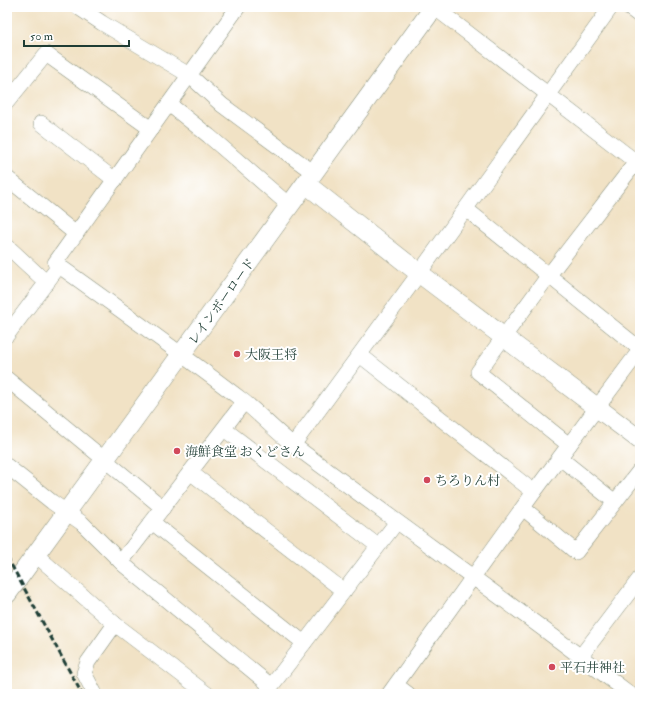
<svg xmlns="http://www.w3.org/2000/svg" width="647" height="701" viewBox="0 0 647 701" font-family="'IM FELL Double Pica','Noto Serif JP',serif">
  <style>
    .lines { fill: none; stroke-linecap: round; stroke-linejoin: round }
    .minor-casing { stroke: #88907c; stroke-width: 16 }
    .tertiary-casing { stroke: #88907c; stroke-width: 20 }
    .minor { stroke: #fff; stroke-width: 15 }
    .tertiary { stroke: #fff; stroke-width: 19 }
    .rail { stroke: #1f3d34; stroke-width: 3; stroke-dasharray: 6 3; stroke-linecap: butt }
    .poi-dot { fill: #d1495b; stroke: #fff; stroke-width: 1.5 }
    .labels { text-anchor: middle; stroke-width: 4; stroke-linejoin: round; paint-order: stroke }
    .street-label { font-size: 13px; fill: #1f3d34; stroke: #fff }
    .poi-label { font-size: 13px; fill: #1f3d34; stroke: #fff; text-anchor: start }
  </style>
  <rect width="100%" height="100%" fill="#fff"/>
  <filter id="ink" filterUnits="userSpaceOnUse"><feTurbulence type="fractalNoise" baseFrequency=".025" numOctaves="2"/><feDisplacementMap in="SourceGraphic" scale="8" xChannelSelector="R" yChannelSelector="G"/><feConvolveMatrix kernelMatrix="1 2 1 2 8 2 1 2 1" color-interpolation-filters="sRGB"/></filter>
  <filter id="wash" filterUnits="userSpaceOnUse"><feTurbulence type="fractalNoise" baseFrequency=".012" numOctaves="4" result="noise"/><feDisplacementMap in="SourceGraphic" scale="16" xChannelSelector="R" yChannelSelector="G"/><feGaussianBlur stdDeviation="0.9" result="paint"/><feColorMatrix in="noise" values="0 0 0 0 0 0 0 0 0 0 0 0 0 0 0 0 0 1.4 0 .05"/><feComposite in="paint" operator="in"/></filter>
  <g filter="url(#wash)">
    <rect width="100%" height="100%" fill="#f1e2c5"/>
  </g>
  <g filter="url(#ink)">
    <g class="lines">
      <defs>
        <g id="minor">
          <polyline points="78,7 102,23 189,75 222,105 314,173"/>
          <path d="M238 7 55 263C118 308 181 353 242 400 261 415 277 433 296 447 407 530 520 610 630 694"/>
          <polyline points="434,7 640,165"/>
          <polyline points="628,7 640,16"/>
          <polyline points="7,102 46,54 151,129"/>
          <polyline points="169,104 209,136 290,206"/>
          <polyline points="41,123 115,180"/>
          <polyline points="7,178 76,234"/>
          <polyline points="466,209 640,349"/>
          <polyline points="7,246 47,283"/>
          <polyline points="7,335 59,266"/>
          <polyline points="360,355 534,492"/>
          <polyline points="7,379 163,508"/>
          <polyline points="224,429 378,546"/>
          <polyline points="293,445 412,283 611,7"/>
          <polyline points="569,445 478,372 549,275 636,162"/>
          <polyline points="560,458 615,502"/>
          <polyline points="7,466 52,502 82,523 124,565 271,686"/>
          <polyline points="190,472 344,591"/>
          <polyline points="523,508 576,552 640,470"/>
          <polyline points="152,522 304,643"/>
          <polyline points="36,555 115,624 207,694"/>
          <polyline points="121,562 244,402"/>
          <polyline points="581,656 640,578"/>
          <polyline points="396,685 408,694"/>
          <polyline points="266,693 396,523"/>
          <polyline points="95,694 84,673 88,662 115,624"/>
          <polyline points="389,694 534,492 640,350"/>
        </g>
        <g id="tertiary">
          <polyline points="306,184 419,273 640,440"/>
          <polyline points="7,594 434,7"/>
        </g>
      </defs>
      <use href="#minor" class="minor-casing"/>
      <use href="#tertiary" class="tertiary-casing"/>
      <use href="#minor" class="minor"/>
      <use href="#tertiary" class="tertiary"/>
      <polyline class="rail" points="7,557 82,694"/>
    </g>
  </g>
  <g class="poi-dot">
    <circle cx="237" cy="354" r="4"/>
    <circle cx="177" cy="451" r="4"/>
    <circle cx="427" cy="480" r="4"/>
    <circle cx="552" cy="667" r="4"/>
  </g>
  <g class="labels">
    <g class="street-label">
      <text transform="translate(221 301) rotate(-54)" y="5">レインボーロード</text>
    </g>
    <g class="poi-label">
      <text x="245" y="359">大阪王将</text>
      <text x="185" y="456">海鮮食堂 おくどさん</text>
      <text x="435" y="485">ちろりん村</text>
      <text x="560" y="672">平石井神社</text>
    </g>
  </g>
  <rect width="647" height="701" fill="none" stroke="#fff" stroke-width="24"/>
  <path d="M24 40v6h105v-6" fill="none" stroke="#1f3d34" stroke-width="2"/>
  <text x="30" y="40" font-size="12" fill="#1f3d34" stroke="#ffffff" stroke-width="3" paint-order="stroke">50 m</text>
</svg>
